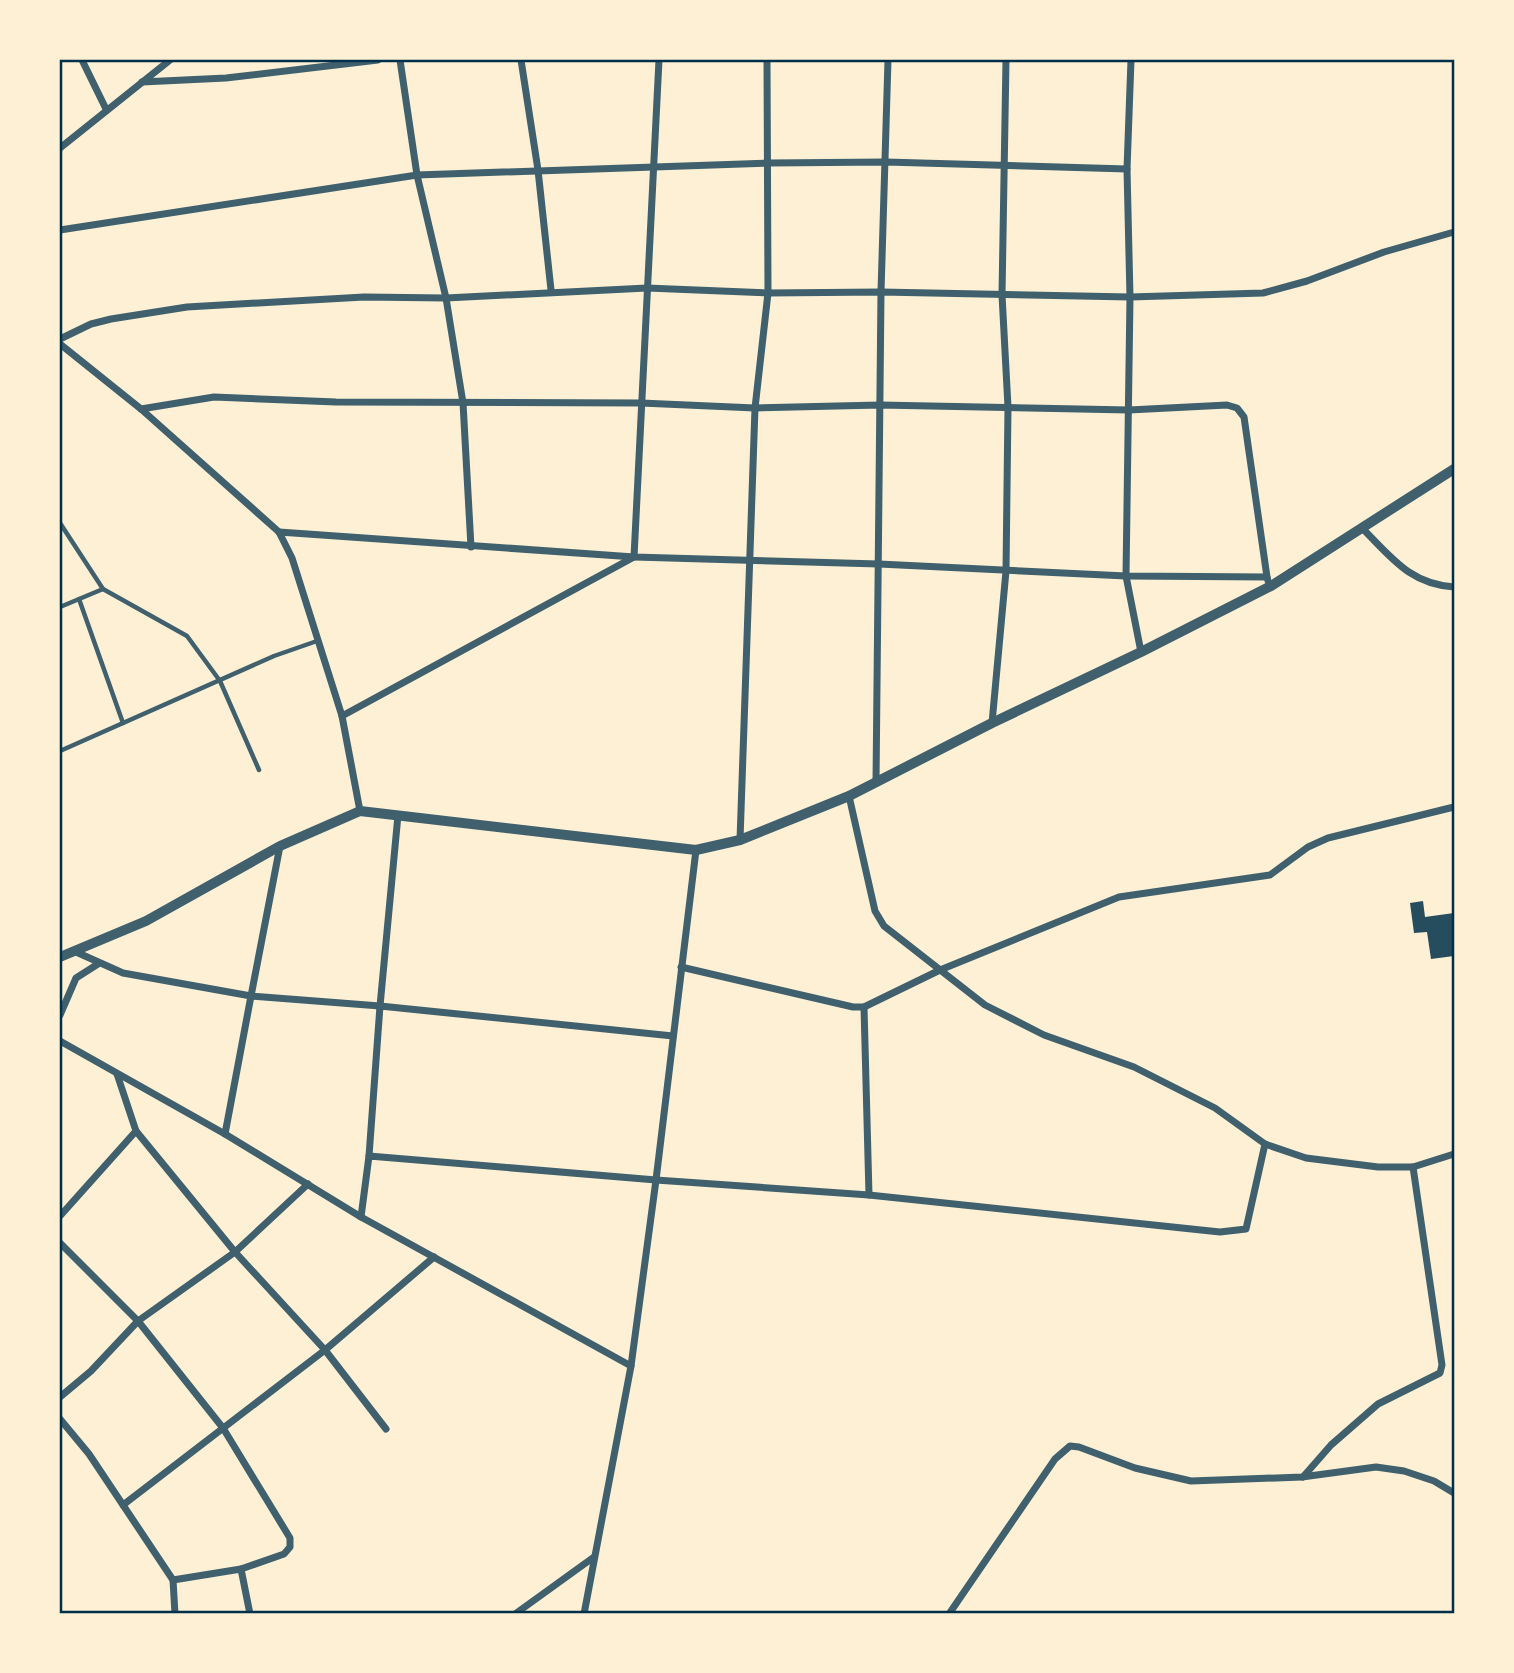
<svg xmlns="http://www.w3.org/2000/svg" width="1514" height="1673" viewBox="0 0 1514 1673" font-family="'Sofia Sans Condensed',sans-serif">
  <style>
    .building { fill: #264d5e }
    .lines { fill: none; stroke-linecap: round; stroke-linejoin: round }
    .service { stroke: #3f606c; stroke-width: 4.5 }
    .minor { stroke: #3f606c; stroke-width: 7 }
    .tertiary { stroke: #3f606c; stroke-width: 10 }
    .neatline { fill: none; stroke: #003049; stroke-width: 2.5 }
  </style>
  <rect width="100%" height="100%" fill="#fdf0d5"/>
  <polygon class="building" points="1423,901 1425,917 1454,913 1454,956 1431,959 1427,932 1414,933 1410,903"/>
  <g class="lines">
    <g class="service">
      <polyline points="60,523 103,589 187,636 220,681 259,770"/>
      <polyline points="79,599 123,723"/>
      <polyline points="60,607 103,589"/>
      <polyline points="60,751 274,656 317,641"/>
    </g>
    <g class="minor">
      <polyline points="82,60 106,109"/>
      <polyline points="400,60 417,175 446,298 463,403 471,547"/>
      <polyline points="521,60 538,170 551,290"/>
      <polyline points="1131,60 1127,169 1130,297 1126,576 1141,652"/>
      <polyline points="142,82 226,78 378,60"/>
      <polyline points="60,148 170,60"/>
      <polyline points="60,230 417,175 769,163 886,162 1127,169"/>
      <polyline points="60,339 91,324 111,319 187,307 364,297 446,298 647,288 768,293 881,292 1130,297 1263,293 1307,281 1384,252 1454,232"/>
      <polyline points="60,344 141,409 279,532 292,558 342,716 360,811"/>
      <polyline points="141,409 214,397 336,402 641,403 755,408 880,405 1129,410 1227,405 1237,408 1244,417 1267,577"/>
      <path d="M1362 528C1392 558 1410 584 1454 587"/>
      <polyline points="279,532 634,557 879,564 1126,576 1267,577 1268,581"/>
      <polyline points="342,716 634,557 659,60"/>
      <polyline points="992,723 1006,571 1008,407 1002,295 1006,60"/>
      <polyline points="876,783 881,292 888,60"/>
      <polyline points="849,796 875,911 884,926 985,1005 1044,1035 1134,1067 1215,1108 1265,1144 1306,1158 1378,1167 1413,1167 1454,1154"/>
      <polyline points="740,840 755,408 768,293 767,60"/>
      <polyline points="280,846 251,996 380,1006 398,815"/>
      <polyline points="76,952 123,973 251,996 225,1134"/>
      <polyline points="681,967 853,1007 864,1007 940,970 1119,897 1270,875 1308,847 1328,838 1454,807"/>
      <polyline points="864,1007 869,1195"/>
      <polyline points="60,1015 76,978 98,964"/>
      <polyline points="60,1041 225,1134 361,1217 631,1366 584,1614"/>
      <polyline points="117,1074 136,1131 235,1252 325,1350 386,1429"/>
      <polyline points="369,1156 380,1006 673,1036"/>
      <polyline points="60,1216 136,1131"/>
      <polyline points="361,1217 369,1156 656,1180 696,850"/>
      <polyline points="60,1243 138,1321 223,1428 290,1538 290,1547 284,1554 241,1569"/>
      <polyline points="631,1366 656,1180 869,1195 1220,1232 1246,1229 1265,1144"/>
      <polyline points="60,1397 91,1371 138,1321 235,1252 308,1184"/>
      <polyline points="60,1419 89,1454 173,1580 175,1614"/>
      <polyline points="1303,1477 1331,1445 1378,1404 1440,1373 1442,1365 1413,1167"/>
      <polyline points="123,1505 325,1350 434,1257"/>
      <polyline points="173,1580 241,1569 250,1614"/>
      <polyline points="515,1614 594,1557"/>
      <polyline points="949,1614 1055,1459 1070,1446 1079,1447 1135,1468 1191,1481 1302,1477 1376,1467 1404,1471 1434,1481 1454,1493"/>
    </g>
    <polyline class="tertiary" points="60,957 146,921 280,846 360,811 696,850 740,840 849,796 992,723 1141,652 1271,586 1454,469"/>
  </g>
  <rect width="1514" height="1673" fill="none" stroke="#fdf0d5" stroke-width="122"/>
  <rect x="61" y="61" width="1392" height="1551" class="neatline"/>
</svg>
